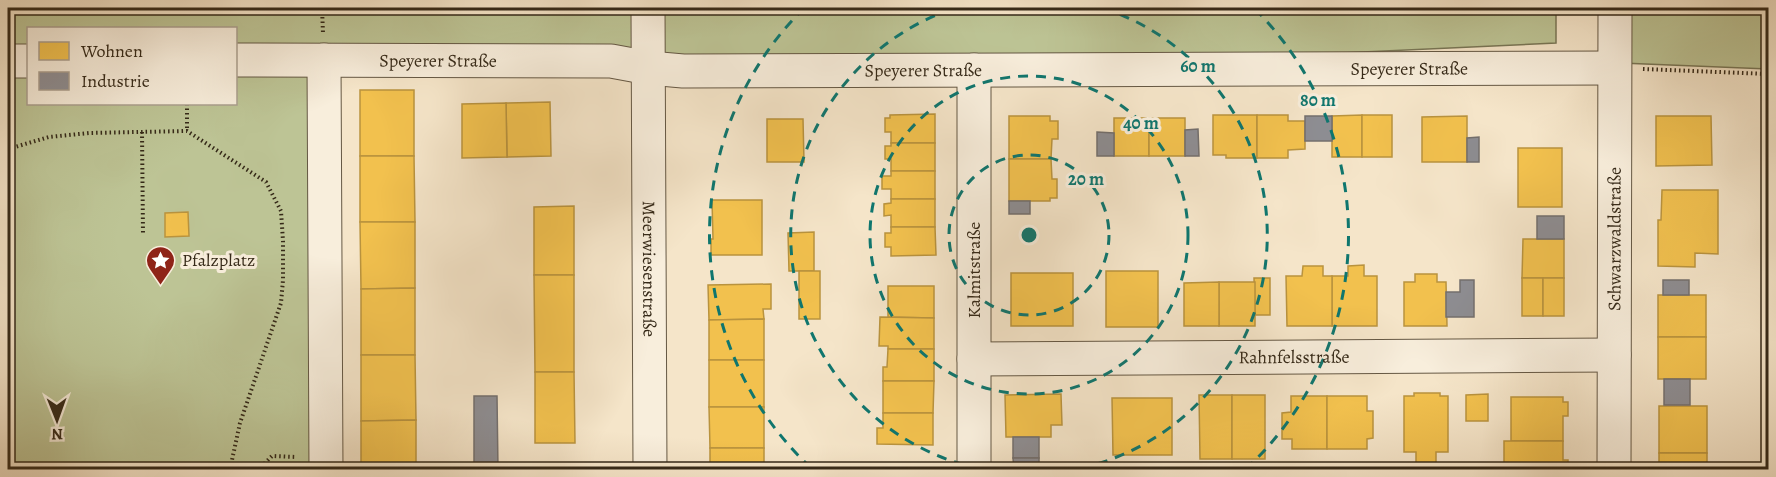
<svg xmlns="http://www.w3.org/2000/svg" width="1776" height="477" viewBox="0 0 1776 477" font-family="Alegreya,serif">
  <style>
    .green { fill: #bdc495; stroke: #797656; stroke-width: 1.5 }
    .homes { fill: #f2c14e; stroke: #b9933e; stroke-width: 1.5 }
    .industry { fill: #8d8d92; stroke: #736f6d; stroke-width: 1.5 }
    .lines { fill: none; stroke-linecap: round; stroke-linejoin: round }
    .minor-casing { stroke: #655844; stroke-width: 35 }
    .path { stroke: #352918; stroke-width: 4; stroke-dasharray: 1.5 3; stroke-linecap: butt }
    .minor { stroke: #f8eedc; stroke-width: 33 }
    .ring { fill: none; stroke: #0f766e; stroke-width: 3; stroke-dasharray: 10 8 }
    .labels { text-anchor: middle; stroke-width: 6; stroke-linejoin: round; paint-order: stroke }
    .street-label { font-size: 18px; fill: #352918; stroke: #f8eedc }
    .poi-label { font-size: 18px; fill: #352918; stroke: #f8eedc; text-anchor: start }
    .centre { fill: #0f766e; stroke: #f8eedc; stroke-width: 3 }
    .ring-label { font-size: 18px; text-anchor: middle; font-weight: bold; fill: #0f766e; stroke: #f8eedc; stroke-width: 6; stroke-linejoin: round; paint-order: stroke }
  </style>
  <rect width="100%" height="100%" fill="#f5e5c9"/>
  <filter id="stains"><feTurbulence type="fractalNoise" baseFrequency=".00333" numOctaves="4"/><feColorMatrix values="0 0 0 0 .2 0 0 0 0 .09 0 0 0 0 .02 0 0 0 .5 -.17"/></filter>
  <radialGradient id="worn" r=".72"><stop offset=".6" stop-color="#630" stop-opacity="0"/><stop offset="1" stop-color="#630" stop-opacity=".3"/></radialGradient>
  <g class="green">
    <polygon points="8,8 1556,8 1556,43 974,70 325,60 326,470 8,469 8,68 28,68 28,104 236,104 236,28 28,28 28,61 8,61"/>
    <polygon points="1620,8 1768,8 1768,69 1621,63"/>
  </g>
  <g class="homes">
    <rect x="360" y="90" width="54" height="66"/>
    <polygon points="550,102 551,156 507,157 506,103"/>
    <polygon points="506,103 507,157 462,158 462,104"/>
    <polygon points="935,114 935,143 891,143 891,132 885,132 885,118 890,118 890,115"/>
    <polygon points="1213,115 1257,115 1257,158 1226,158 1226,155 1213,155"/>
    <polygon points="1257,115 1288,115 1288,121 1305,121 1305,149 1288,150 1288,158 1257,158"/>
    <polygon points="1362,115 1362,157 1332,157 1332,116"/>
    <rect x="1362" y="115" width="30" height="42"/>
    <polygon points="1009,116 1050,116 1050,121 1058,121 1058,139 1052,139 1051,159 1009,159"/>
    <polygon points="1467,116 1467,162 1422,162 1422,117"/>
    <polygon points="1656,116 1711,116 1712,165 1656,166"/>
    <rect x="1114" y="118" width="35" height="38"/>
    <rect x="1149" y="118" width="36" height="38"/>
    <polygon points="767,119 803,119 804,162 767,162"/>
    <polygon points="891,143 935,143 935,171 891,171 891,159 885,159 885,146 891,146"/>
    <rect x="1518" y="148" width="44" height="59"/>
    <polygon points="360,156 414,156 415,222 360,222"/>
    <polygon points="1009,159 1051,159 1052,179 1057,179 1057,198 1050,198 1050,201 1009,201"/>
    <polygon points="891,171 935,171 935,199 891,199 891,189 882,189 882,176 891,176"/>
    <polygon points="1662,190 1718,190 1718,254 1695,253 1695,267 1658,266 1658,220 1661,220"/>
    <polygon points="891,199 935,199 935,227 891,227 891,215 884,216 884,204 891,203"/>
    <polygon points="712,200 762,200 762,255 711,255 711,239 713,239"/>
    <polygon points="574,206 574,275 534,275 534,207"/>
    <polygon points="188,212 189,236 165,237 165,213"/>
    <polygon points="360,222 415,222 415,288 361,289"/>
    <polygon points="891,227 935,227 936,255 891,256 891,247 885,247 885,233 891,233"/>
    <polygon points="814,232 814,271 789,271 788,233"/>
    <polygon points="1523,239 1564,239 1564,278 1522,278"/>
    <polygon points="1364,265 1364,276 1377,276 1377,326 1332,326 1332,276 1348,276 1348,266"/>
    <polygon points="1303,266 1323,266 1323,276 1332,276 1332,326 1287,326 1286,276 1302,276"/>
    <rect x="799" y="271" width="21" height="48"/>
    <rect x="1106" y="271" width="52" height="56"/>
    <rect x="1011" y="273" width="62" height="53"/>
    <polygon points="1415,274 1437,274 1437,282 1446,282 1447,326 1404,326 1404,282 1415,282"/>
    <polygon points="534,275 574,275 574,372 535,372"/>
    <polygon points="1254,278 1270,278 1270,315 1255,315"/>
    <rect x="1522" y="278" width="21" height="38"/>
    <rect x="1543" y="278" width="21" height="38"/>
    <rect x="1219" y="282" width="36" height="44"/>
    <polygon points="1219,282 1219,326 1184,326 1184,283"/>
    <polygon points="771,284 771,309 763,309 764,319 709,320 708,285"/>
    <polygon points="888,286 934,286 934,318 888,317"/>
    <polygon points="415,288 415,355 361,355 361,289"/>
    <rect x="1658" y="295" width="48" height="42"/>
    <polygon points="880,317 934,318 934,349 888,349 888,346 879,346"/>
    <polygon points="764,319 764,360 709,360 709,320"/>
    <rect x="1658" y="337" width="48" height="42"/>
    <polygon points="888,349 934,349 934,381 883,381 883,367 887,367"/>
    <polygon points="361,355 415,355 416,420 361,421"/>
    <rect x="709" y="360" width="55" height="47"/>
    <polygon points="535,372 574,372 575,443 535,443"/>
    <polygon points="883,381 934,381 933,413 883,413"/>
    <polygon points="1414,393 1440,393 1440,396 1448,396 1448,452 1436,452 1436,464 1416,464 1416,452 1404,452 1404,396 1414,396"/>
    <polygon points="1061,394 1062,425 1051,425 1051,437 1006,437 1005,395"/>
    <polygon points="1488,394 1488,421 1466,421 1466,395"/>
    <polygon points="1199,395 1232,395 1232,459 1200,459"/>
    <rect x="1232" y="395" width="33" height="64"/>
    <polygon points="1291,396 1327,396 1327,449 1292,449 1292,439 1282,439 1282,413 1291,412"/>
    <polygon points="1327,396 1367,396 1367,411 1373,411 1373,438 1367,439 1367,449 1327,449"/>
    <polygon points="1511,397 1563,397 1563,402 1568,402 1568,416 1563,416 1563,441 1511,441"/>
    <polygon points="1112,398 1172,398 1172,455 1113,455"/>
    <rect x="1659" y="406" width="48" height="47"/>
    <polygon points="709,407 764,407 764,448 710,448"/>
    <polygon points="883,413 933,413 933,445 877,444 877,428 883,428"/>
    <polygon points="416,420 416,470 361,470 361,421"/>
    <polygon points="1504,441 1563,441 1563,460 1568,460 1568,470 1504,470"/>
    <rect x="710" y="448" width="54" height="22"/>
    <rect x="1659" y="453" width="48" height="17"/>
  </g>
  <g class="industry">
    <rect x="1305" y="116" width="27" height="25"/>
    <polygon points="1198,129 1199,156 1185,156 1185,130"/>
    <polygon points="1097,132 1114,133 1114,156 1097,156"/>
    <polygon points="1479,137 1479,162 1467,162 1467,138"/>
    <rect x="1009" y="201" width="21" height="13"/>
    <rect x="1537" y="216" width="27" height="23"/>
    <polygon points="1460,280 1474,280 1474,317 1446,317 1446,292 1460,292"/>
    <rect x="1663" y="280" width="26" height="15"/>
    <rect x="1664" y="379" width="26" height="26"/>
    <polygon points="474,396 497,396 498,470 474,470"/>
    <rect x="1013" y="437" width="26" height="21"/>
    <polygon points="1013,458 1039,458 1039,470 1014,470"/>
  </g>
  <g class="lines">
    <defs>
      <g id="minor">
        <path id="s1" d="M648 8 650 470"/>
        <path id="s2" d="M236 60 611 61 649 68 683 71 1614 68"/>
        <polyline points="324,60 326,470"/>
        <polyline points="8,61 28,61"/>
        <polyline points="974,70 974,470"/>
        <path id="s3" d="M974 359 1614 355"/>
        <path id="s4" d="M1614 470 1615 8"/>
      </g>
    </defs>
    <use href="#minor" class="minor-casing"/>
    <g class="path">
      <polyline points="322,8 323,33"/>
      <polyline points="1643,69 1768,74"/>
      <polyline points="187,104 187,131"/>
      <polyline points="142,132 143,234"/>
      <polyline points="8,149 49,137 89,133 187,131 266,182 281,211 283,241 283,280 281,303 240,423 232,460 232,470"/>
      <polyline points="258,470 272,456 296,457"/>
    </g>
    <use href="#minor" class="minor"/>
  </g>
  <g class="ring">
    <circle cx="1029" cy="235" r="80"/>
    <circle cx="1029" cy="235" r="159"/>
    <path d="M981 469A239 239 0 0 1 955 8M1103 8A239 239 0 0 1 1077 469"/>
    <path d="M811 468A319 319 0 0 1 803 9M1255 9A319 319 0 0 1 1247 468"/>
  </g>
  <defs>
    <symbol id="sight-pin" viewBox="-11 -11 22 30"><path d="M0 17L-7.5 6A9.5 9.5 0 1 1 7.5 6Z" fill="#8f2418" stroke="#f8eedc"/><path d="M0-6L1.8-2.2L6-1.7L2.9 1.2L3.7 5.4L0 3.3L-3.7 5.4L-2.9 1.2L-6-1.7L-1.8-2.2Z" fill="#fff"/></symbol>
  </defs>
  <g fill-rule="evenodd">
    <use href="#sight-pin" x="144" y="244" width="33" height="45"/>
  </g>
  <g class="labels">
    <g class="street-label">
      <text dy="6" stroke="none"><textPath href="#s2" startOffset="202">Speyerer Straße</textPath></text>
      <text dy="6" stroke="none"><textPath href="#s2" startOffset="1174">Speyerer Straße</textPath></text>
      <text dy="6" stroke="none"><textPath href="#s2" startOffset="688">Speyerer Straße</textPath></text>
      <text dy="6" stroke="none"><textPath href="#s4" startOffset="231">Schwarzwaldstraße</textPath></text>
      <text dy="6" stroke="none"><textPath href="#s1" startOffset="261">Meerwiesenstraße</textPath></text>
      <text transform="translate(974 270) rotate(-90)" y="6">Kalmitstraße</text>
      <text dy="6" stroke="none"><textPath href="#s3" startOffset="320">Rahnfelsstraße</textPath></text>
    </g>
    <g class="poi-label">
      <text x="182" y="266">Pfalzplatz</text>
    </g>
  </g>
  <circle cx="1029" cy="235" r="9" class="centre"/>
  <g class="ring-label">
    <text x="1198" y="72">60 m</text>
    <text x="1318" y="106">80 m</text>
    <text x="1141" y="129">40 m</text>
    <text x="1086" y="185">20 m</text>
  </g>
  <rect width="1776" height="477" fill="none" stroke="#f5e5c9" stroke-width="30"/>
  <rect x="9" y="9" width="1758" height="459" fill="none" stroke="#352918" stroke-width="3"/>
  <rect x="15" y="15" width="1746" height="447" fill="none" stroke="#352918" stroke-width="1.5"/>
  <rect x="27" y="27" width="210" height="78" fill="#f8eedc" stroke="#aa9f8e" stroke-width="1.5"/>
  <rect x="39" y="42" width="30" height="18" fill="#f2c14e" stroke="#aa9f8e" stroke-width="1.5"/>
  <text x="81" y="57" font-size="18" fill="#352918">Wohnen</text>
  <rect x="39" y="72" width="30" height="18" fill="#8d8d92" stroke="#aa9f8e" stroke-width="1.5"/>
  <text x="81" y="87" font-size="18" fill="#352918">Industrie</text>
  <g transform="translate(57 420) rotate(179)" stroke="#f8eedc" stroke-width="4.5" paint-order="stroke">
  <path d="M0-4.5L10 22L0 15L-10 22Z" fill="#352918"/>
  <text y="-9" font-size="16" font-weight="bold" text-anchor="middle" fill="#352918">N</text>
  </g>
  <rect width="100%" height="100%" filter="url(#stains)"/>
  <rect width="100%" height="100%" fill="url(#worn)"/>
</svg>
